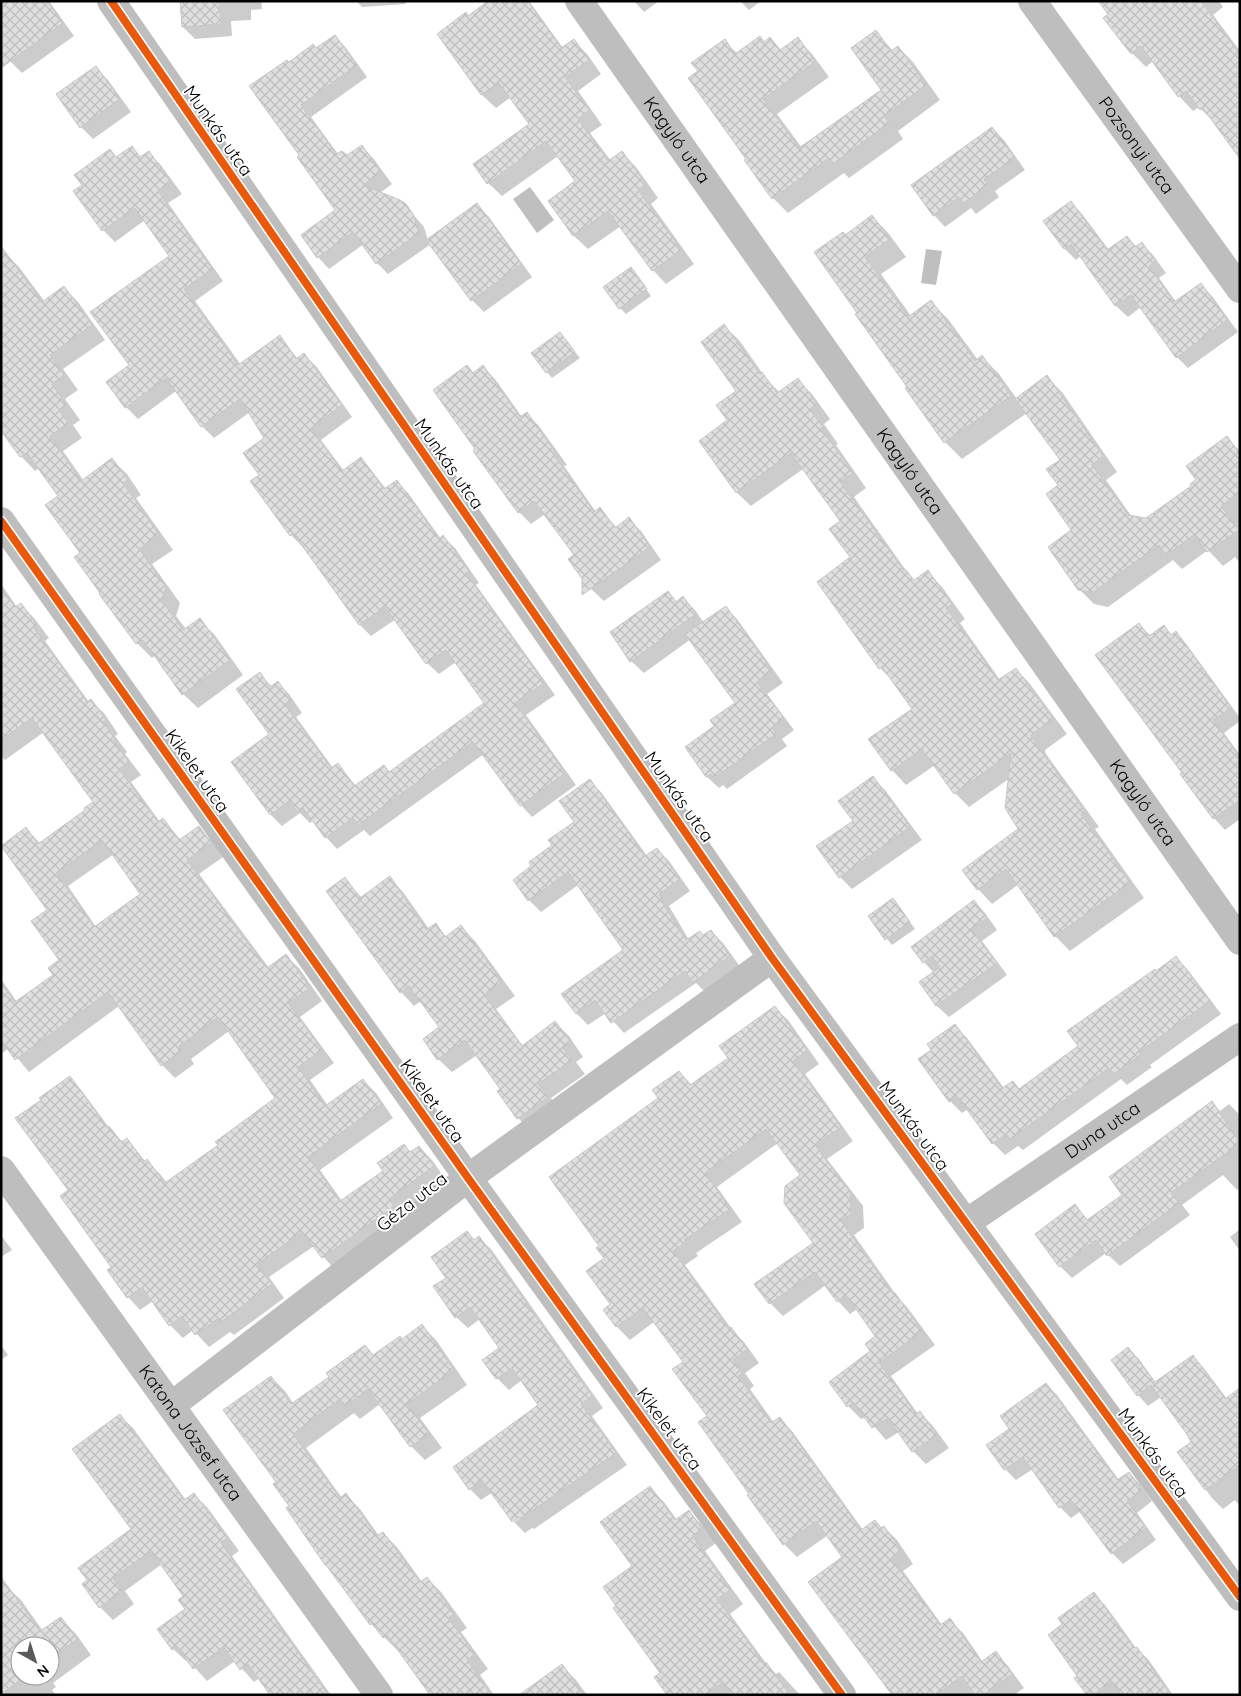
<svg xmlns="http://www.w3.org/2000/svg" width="1241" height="1696" viewBox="0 0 1241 1696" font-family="Quicksand,sans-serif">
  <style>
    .water { fill: #bfbfbf }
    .shadow { fill: #0003; fill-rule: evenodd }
    .building { fill: url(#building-cross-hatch); stroke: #c7c7c7; fill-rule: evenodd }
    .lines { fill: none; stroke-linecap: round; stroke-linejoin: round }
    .street { stroke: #bebebe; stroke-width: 28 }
    .cycleway-casing { stroke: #fff; stroke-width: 11 }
    .cycleway { stroke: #e8590c; stroke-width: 8 }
    .labels { text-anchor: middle; stroke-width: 4; stroke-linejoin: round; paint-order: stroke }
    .street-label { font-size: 18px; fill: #000; stroke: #fff }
  </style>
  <defs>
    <pattern id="building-cross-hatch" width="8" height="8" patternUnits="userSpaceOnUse" patternTransform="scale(1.25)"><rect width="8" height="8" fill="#dfdfdf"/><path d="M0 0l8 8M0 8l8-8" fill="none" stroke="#bebebe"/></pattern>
  </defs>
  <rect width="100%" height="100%" fill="#fff"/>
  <g class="water">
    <polygon points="530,187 554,220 537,233 513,199"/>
    <polygon points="926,249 942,251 936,285 921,283"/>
  </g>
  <g class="shadow">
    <polygon points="13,1 49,1 74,36 22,73 10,61"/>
    <polygon points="181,1 261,1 262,9 251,10 251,20 231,21 232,36 195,39 183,27"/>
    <polygon points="356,1 405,1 406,4 362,7"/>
    <polygon points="503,1 529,1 563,48 574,41 587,54 601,74 578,91 602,125 590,133 611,161 622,153 636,167 658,198 651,204 694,264 666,284 653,270 621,226 588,249 574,236 550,201 577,182 558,156 502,196 488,183 531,124 511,97 496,108 482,95 439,34"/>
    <polygon points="634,1 659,1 644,12"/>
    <polygon points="740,1 761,1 749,10"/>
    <polygon points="1100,1 1219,1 1223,7 1213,15 1240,51 1240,157 1215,123 1199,107 1193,111 1179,96 1153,61 1146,67 1132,53 1109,14"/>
    <polygon points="876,32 893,51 898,47 913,62 940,100 898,131 903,139 849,178 844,173 788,213 773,198 748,159 699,71 724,41 737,53 760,38 765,43 770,38 782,51 798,39 812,54 829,77 777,114 802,148 883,90"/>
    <polygon points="335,36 346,48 367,77 311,117 338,154 347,157 362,147 373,158 392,184 380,193 405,205 424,227 428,240 477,205 489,217 532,277 484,312 472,300 431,244 388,274 377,263 364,244 329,269 318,257 302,236 337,210 301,156 289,63 317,49"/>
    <polygon points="95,67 108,80 131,112 93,139 81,127"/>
    <polygon points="992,128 1004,140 1025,170 995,191 999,197 976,214 971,208 945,227 934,215 913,186"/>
    <polygon points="131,148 141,158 148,153 160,164 182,194 168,203 223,281 195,301 241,365 280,337 298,359 304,355 316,366 352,417 321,440 344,471 361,459 372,471 386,489 396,481 408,493 441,539 443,537 455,548 479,583 476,585 555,695 526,715 576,785 532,817 521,805 484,754 370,836 364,830 337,849 326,837 314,820 310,823 300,813 282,826 271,815 233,762 271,734 260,674 272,687 278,683 289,694 302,713 296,717 333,768 338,764 356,786 384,766 390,772 486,703 456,662 439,674 427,663 396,619 371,636 360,625 303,546 302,546 291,535 260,475 266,438 250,412 214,438 202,426 176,391 138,419 126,407 131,366 171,256 145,220 115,242 103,230 75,191"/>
    <polygon points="1071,202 1082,214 1109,250 1127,237 1137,247 1142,244 1153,255 1166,273 1159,278 1176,302 1201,285 1212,296 1238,332 1188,368 1177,357 1141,307 1128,317 1116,306 1081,256 1076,260 1065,249 1045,221"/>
    <polygon points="872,216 889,234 906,257 881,274 911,316 931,302 948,319 978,360 982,357 999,374 1017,399 1047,377 1062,392 1117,472 1106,480 1132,517 1146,520 1193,486 1227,438 1240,451 1240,563 1235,557 1223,566 1208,550 1182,569 1173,560 1108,607 1094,604 1079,589 1073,530 1060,486 1061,460 1027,413 962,459 945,442 907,388 909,387 859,313 845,236"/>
    <polygon points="5,253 19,267 45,302 64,288 78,302 105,340 63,369 78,390 65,399 80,420 73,425 82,438 63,451 84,481 112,460 127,474 141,495 136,498 173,550 152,564 180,603 176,616 186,629 199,620 214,634 243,675 198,708 183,694 155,655 152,658 137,643 120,619 82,553 60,497 39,468 35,471 21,456 3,431 1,432 1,255"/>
    <polygon points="636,274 651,296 626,314 620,308"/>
    <polygon points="724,326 739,340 765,377 780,393 798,380 812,394 830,419 824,424 838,444 836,445 866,488 854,497 910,576 915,581 927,572 942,587 965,619 960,623 1000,680 1016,669 1030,684 1067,734 1045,750 1046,754 1099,827 1095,829 1144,898 1070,951 1055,936 1019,884 992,904 978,889 1020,830 1010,778 969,807 955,793 935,765 906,785 892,770 914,709 893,681 880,668 841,521 803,469 751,506 736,492 729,420 738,391"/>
    <polygon points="560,333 580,358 552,378 547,372"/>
    <polygon points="483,367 495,379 522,417 527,414 539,426 567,465 564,466 596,512 600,509 617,528 629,519 641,531 661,560 604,601 591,589 570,559 575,555 545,514 531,524 519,512 477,450 474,374"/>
    <path d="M1 584 17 607 21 605 34 618 49 638 45 641 89 702 91 701 104 713 118 734 115 736 127 752 125 754 141 775 131 782 160 822 163 820 181 840 198 828 211 840 223 857 199 874 269 968 286 956 299 968 322 1001 300 1017 334 1063 310 1080 328 1106 363 1080 376 1093 393 1118 320 1170 342 1201 419 1147 432 1160 446 1180 401 1212 406 1219 335 1270 314 1246 269 1277 284 1298 234 1335 230 1332 209 1347 193 1330 183 1338 170 1325 153 1301 140 1310 128 1297 113 1267 70 1190V1078L82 1091 110 1129 123 1142 127 1139 146 1162 160 1174 167 1183 219 1145 277 1098 229 1031 191 1059 194 1064 175 1078 162 1065 119 1006 29 1072 9 1048 1 1054V979L17 1002 54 975 61 960 26 829 41 844 87 810 94 802 44 732 5 760 1 756ZM114 854 142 894 96 927 68 886Z"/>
    <polygon points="668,592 677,602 683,598 695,610 704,623 725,607 737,619 783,683 767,694 794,730 782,739 787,746 727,789 723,785 719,788 707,777 686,748 716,726 736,703 691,639 644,673 631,661"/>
    <polygon points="1139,625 1151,636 1163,627 1172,636 1176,633 1187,645 1240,718 1240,721 1224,733 1240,755 1240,819 1225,830 1214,818 1184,773"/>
    <polygon points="873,778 885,790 922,840 852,889 840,877 818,846 854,821"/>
    <polygon points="589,781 601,792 647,856 657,849 669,861 690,891 669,906 689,940 704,936 711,931 723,943 741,968 706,993 696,983 624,1033 606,1013 588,1025 577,1014 563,994 625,950 578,885 541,912 529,900 533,867 575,822"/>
    <polygon points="390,878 403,892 429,929 435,925 447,937 461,927 475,941 515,996 496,1009 523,1046 555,1023 569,1036 583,1057 576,1062 585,1074 551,1098 560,1111 532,1132 518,1118 502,1089 477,1055 452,1072 438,1059 440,1027 421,1001 414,1006 401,992 345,879 362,898"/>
    <polygon points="974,901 985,913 997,930 982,941 1007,975 949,1017 937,1006 920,982 934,973 924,962"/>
    <polygon points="898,905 915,929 892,945 869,916"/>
    <polygon points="1176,958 1188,970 1221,1014 1150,1065 1152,1067 1127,1085 1121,1079 1023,1150 1018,1146 1005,1155 993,1143 968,1109 962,1113 950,1101 933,1050 955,1026 967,1038 1004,1088 1012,1082 1020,1090 1080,1046"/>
    <polygon points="775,1008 788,1020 819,1064 805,1074 853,1141 827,1159 863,1206 864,1228 854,1235 899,1299 907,1307 935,1345 891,1376 918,1414 920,1413 933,1426 949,1448 926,1464 913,1451 899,1432 886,1440 866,1417 861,1419 848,1406 830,1382 872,1352 877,1337 857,1309 850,1314 838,1301 826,1285 783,1316 770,1303 815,1243 801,1176 778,1143 717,1187 742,1222 696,1253 698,1256 685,1265 733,1331 744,1342 759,1363 745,1373 754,1386 750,1389 774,1423 779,1418 792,1431 863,1530 875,1521 882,1528 884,1527 897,1540 913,1564 903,1571 942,1625 950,1620 963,1633 983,1662 995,1653 1008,1666 1024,1688 1014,1695 892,1695 844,1558 828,1535 797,1557 784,1544 751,1494 708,1416 685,1362 655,1321 630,1340 617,1327 605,1310 612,1304 606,1259 601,1246 660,1098 679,1072 692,1085 729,1058"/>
    <polygon points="1212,1103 1220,1111 1229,1104 1240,1115 1240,1188 1237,1190 1223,1175 1182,1205 1190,1215 1120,1266 1106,1253 1072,1278 1060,1266 1075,1206 1089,1221 1124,1195"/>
    <polygon points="1240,1229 1240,1251 1230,1237"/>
    <polygon points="467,1233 475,1241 479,1238 491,1249 603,1408 592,1416 627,1465 534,1529 532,1528 525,1533 514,1522 526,1514 514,1520 514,1521 493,1492 481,1500 470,1489 540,1405 522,1380 509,1390 497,1378 484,1361 501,1349 480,1319 468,1328 456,1317 447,1278"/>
    <polygon points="1,1235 12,1250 1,1257"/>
    <polygon points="422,1326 436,1340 467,1385 420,1418 442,1448 425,1460 411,1446 380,1404 360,1419 354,1413 306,1448 342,1498 346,1495 360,1509 379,1536 383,1533 397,1547 422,1582 427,1578 441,1592 467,1628 461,1632 488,1669 480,1675 494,1695 431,1695 399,1650 398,1651 371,1624 291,1506 277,1483 271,1377 285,1391 293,1403 331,1377 365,1347 374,1356 402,1340"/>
    <polygon points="1,1345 8,1355 1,1360"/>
    <polygon points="1128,1348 1139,1359 1156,1383 1192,1356 1203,1367 1227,1399 1240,1390 1240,1506 1235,1500 1223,1509 1212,1498 1178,1452 1193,1442 1161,1397 1148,1406 1138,1395"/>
    <polygon points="1046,1384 1057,1395 1119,1480 1129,1473 1140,1484 1152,1501 1137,1513 1156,1540 1123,1564 1112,1553 1081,1511 1071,1518 1060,1507 1033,1469 1016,1480 1005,1469 988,1446 1011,1429"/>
    <polygon points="120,1416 133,1428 186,1500 194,1495 207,1507 239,1551 232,1556 331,1695 271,1695 259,1678 254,1682 235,1661 207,1681 188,1660 186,1661 173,1649 186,1609 185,1596 162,1564 125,1591 134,1604 113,1620 100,1607 84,1584 133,1529"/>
    <polygon points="650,1488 664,1502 677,1520 689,1512 703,1526 716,1543 705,1551 743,1604 730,1614 768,1666 776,1674 779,1672 800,1695 668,1695 662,1673 618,1606 633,1567"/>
    <path d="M5 1585 21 1600 43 1631 60 1618 76 1634 91 1655 53 1683 56 1687 52 1690 56 1695H1V1588ZM20 1646H50V1676H20Z"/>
    <polygon points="1094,1594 1105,1605 1136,1648 1148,1659 1173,1695 1088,1695 1079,1676 1064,1624"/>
    <polygon points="562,1666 576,1680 587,1695 521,1695"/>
  </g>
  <g class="building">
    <polygon points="1,1 47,1 63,23 1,68"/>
    <polygon points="180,1 219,1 221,24 182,27"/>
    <polygon points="488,1 528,1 561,48 574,39 589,60 565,77 589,110 578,119 608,161 622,151 646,184 638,190 681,250 652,271 608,211 573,236 548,201 575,181 546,141 487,184 473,164 529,124 499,83 481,95 437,34 466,12 468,16"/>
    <polygon points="1098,1 1201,1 1240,55 1240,159 1203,108 1200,110 1186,91 1178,97 1141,46 1131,54 1103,18 1108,14"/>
    <polygon points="876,30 891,51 898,46 926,85 884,116 889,123 833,164 829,158 772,199 744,160 746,159 688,78 698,71 691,63 725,39 735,54 760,36 764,42 770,37 780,50 798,37 815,62 763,99 799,148 881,90 851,48"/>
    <polygon points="335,35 357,65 301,105 336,154 342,151 347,155 362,145 381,172 363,185 400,200 406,204 413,214 419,233 376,264 353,232 317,258 301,235 335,210 297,157 299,155 249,86 287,60 289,62 313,44 316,48"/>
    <polygon points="96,66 120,99 80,128 56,94"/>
    <polygon points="992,127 1015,158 984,179 988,185 964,203 959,197 933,216 911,185"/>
    <polygon points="132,146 140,157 149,151 171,182 158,191 212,269 184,289 238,365 280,335 296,359 304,353 342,405 311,428 342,471 361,457 384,489 397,480 439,539 443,535 469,571 466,573 544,683 515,703 565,773 520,806 473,742 358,825 353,818 325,838 303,808 298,812 289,801 270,815 231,762 269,734 236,689 260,672 270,687 278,681 292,701 285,705 331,768 338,763 354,786 384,765 389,772 484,703 446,650 426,664 385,607 359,625 293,533 290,536 250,481 259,475 243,453 264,438 240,399 201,427 166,378 125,408 106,382 129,365 90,312 169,256 135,208 102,231 73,191 82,185 74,175 110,149 116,157"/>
    <polygon points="1071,201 1107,250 1127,236 1135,247 1142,242 1155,261 1149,266 1174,302 1201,283 1227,320 1176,358 1131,295 1115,306 1071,244 1064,249 1043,221"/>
    <polygon points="477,203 521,264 471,301 426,240"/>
    <polygon points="872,215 890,239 865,257 908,317 931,300 975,361 982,355 1011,396 944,443 905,388 907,387 855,314 857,313 814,252 843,232 845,235"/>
    <polygon points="1,246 42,302 64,286 92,325 50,355 64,375 52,384 66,405 59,410 68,423 50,436 81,481 112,458 128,480 123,483 159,535 139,549 166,587 162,601 183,630 200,618 230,660 182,695 143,640 136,644 99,594 100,593 74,557 80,553 45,505 58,496 27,453 20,457 1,431"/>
    <polygon points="631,267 647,289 619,309 603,287"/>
    <polygon points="724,324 760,374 762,372 777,393 798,378 817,404 810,409 824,429 822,430 853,473 840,482 904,571 906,570 914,580 928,570 952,604 946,608 998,680 1016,668 1053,719 1031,735 1032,738 1085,812 1081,814 1130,883 1054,937 1006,869 977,890 962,870 1018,829 1005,808 1011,753 954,794 922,749 891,771 868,739 912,709 882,667 879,669 817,582 850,557 829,529 840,521 791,453 736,493 699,441 727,420 716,405 736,391 701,342"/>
    <polygon points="560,332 575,352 546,373 531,353"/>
    <polygon points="467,365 473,373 483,365 520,417 527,412 555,452 553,454 594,512 600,507 615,528 629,517 650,547 582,595 582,579 568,559 574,555 534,501 518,513 473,451 475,449 433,390"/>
    <polygon points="1047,375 1103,456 1092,465 1128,515 1146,518 1191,486 1190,484 1196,480 1186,466 1227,436 1240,454 1240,492 1221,506 1239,530 1207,552 1194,535 1166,555 1159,545 1092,593 1078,590 1048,547 1071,530 1046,494 1058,485 1046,469 1060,460 1015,399"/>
    <path d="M1 588 15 607 21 603 37 625 33 627 87 702 91 699 106 720 103 722 115 739 113 740 129 762 119 769 158 822 163 818 179 840 199 826 211 843 187 860 243 937 267 968 286 954 310 988 288 1003 322 1050 298 1067 325 1106 363 1079 381 1104 308 1157 340 1201 383 1171 377 1163 404 1144 410 1152 419 1146 434 1166 389 1199 394 1206 322 1258 302 1232 257 1264 272 1284 220 1323 217 1319 195 1335 182 1316 169 1326 142 1287 127 1298 107 1270 111 1267 60 1196 68 1190 15 1118 41 1100 39 1098 70 1076 107 1127 109 1126 121 1142 127 1138 144 1162 147 1159 165 1183 218 1145 215 1142 275 1098 218 1017 179 1046 182 1050 161 1066 108 992 15 1060 1 1040V983L15 1002 53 975 48 968 59 960 31 921 47 910 1 846 26 827 38 844 85 810 84 808 93 802 32 718 1 740ZM102 840 140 894 94 927 56 873Z"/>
    <polygon points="668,591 676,602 683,596 696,614 630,662 610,632"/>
    <polygon points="726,606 772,671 757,682 784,718 772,727 776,734 714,778 711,774 706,777 685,747 714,726 710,720 735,703 685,634"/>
    <polygon points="1139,623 1149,636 1164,625 1171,635 1176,631 1231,708 1213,720 1240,758 1240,800 1213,819 1180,774 1182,773 1095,655"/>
    <polygon points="873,776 910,827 839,878 816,846 853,821 838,801"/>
    <polygon points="590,779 645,856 657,848 680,879 659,894 663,901 662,902 686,940 700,931 703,935 711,930 730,956 693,982 685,971 611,1023 595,1000 576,1014 561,994 623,950 568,872 528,901 513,880 531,866 529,862 552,845 548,840 574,822 559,801"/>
    <polygon points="390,876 426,930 436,923 445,937 461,925 502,982 484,995 522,1046 555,1021 571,1042 563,1048 572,1060 538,1084 548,1097 517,1119 497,1091 500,1089 465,1040 437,1060 423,1039 439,1027 409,986 400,993 326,891 345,877 360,898"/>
    <polygon points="893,898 910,922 885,940 868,916"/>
    <polygon points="974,900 987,918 971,929 997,963 936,1006 919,982 940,967 932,956 923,963 911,947"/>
    <polygon points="1176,956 1210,1001 1139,1052 1141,1054 1114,1074 1109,1068 1010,1139 1006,1134 992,1144 957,1096 949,1102 918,1059 931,1050 927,1044 955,1024 1002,1088 1013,1081 1019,1089 1078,1046 1067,1031 1155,969 1156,971"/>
    <polygon points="775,1006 807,1050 793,1061 841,1127 815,1145 850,1192 851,1214 841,1221 893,1294 895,1293 922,1331 879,1363 916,1414 920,1411 937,1435 912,1452 888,1418 872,1428 854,1403 847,1407 829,1382 870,1351 865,1344 875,1336 846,1295 837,1302 815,1272 769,1304 754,1284 813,1243 784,1203 785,1186 800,1175 766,1129 705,1173 730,1209 684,1240 686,1242 673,1251 729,1329 731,1327 747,1349 733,1360 742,1373 738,1376 771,1423 780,1417 861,1530 875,1520 881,1528 884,1526 901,1550 891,1558 940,1625 950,1618 981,1662 996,1651 1012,1674 984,1695 975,1695 962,1676 936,1695 892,1695 808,1582 842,1557 816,1521 783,1545 747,1495 749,1494 698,1422 707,1416 672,1369 683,1362 643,1308 616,1327 603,1310 610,1304 586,1271 604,1258 596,1248 599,1246 549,1177 658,1098 652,1090 679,1071 690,1085 728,1058 719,1046"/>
    <polygon points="1212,1101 1240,1143 1171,1193 1179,1203 1107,1256 1096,1240 1059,1267 1035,1234 1075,1204 1087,1220 1122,1195 1109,1177"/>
    <polygon points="467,1231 474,1240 479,1236 592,1396 581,1404 616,1453 521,1518 520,1517 512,1522 482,1480 469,1490 453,1467 538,1405 512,1368 496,1379 482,1360 499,1348 470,1307 455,1318 433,1286 446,1278 431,1257"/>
    <polygon points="422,1324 454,1370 407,1404 429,1434 410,1447 368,1389 345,1406 340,1399 293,1434 340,1498 346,1493 377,1536 383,1532 420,1582 427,1577 454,1614 448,1618 475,1654 467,1660 491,1695 430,1695 387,1635 383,1638 372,1623 370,1625 326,1565 325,1565 286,1508 289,1506 273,1484 276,1482 223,1410 271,1376 291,1404 329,1377 326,1373 365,1345 373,1355 400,1336 402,1339"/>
    <polygon points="1128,1347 1155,1382 1193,1355 1225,1399 1240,1388 1240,1465 1205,1490 1177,1452 1191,1442 1186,1433 1151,1385 1137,1396 1111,1360"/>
    <polygon points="1046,1383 1117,1480 1129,1472 1142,1490 1127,1501 1146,1528 1111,1554 1071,1500 1059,1508 1023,1457 1004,1470 986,1445 1009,1429 1000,1416"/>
    <polygon points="120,1414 184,1500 194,1493 227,1538 221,1543 328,1695 270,1695 248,1664 240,1670 224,1647 193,1669 177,1646 172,1650 157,1629 185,1609 178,1600 183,1596 151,1551 113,1578 122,1591 99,1608 82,1584 87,1580 78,1568 131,1529 72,1449"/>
    <polygon points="650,1486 675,1520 689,1510 702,1529 692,1536 730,1590 717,1599 764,1664 766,1662 790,1695 731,1695 722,1683 705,1695 667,1695 654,1677 660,1673 613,1608 616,1606 603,1587 632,1566 600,1522"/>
    <polygon points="1,1577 40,1631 61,1617 77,1639 50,1659 50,1646 20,1646 20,1676 26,1676 1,1694"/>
    <polygon points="1094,1592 1134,1648 1137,1647 1171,1695 1121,1695 1112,1681 1093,1695 1087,1695 1074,1678 1077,1676 1048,1635 1062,1624 1058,1618"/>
    <polygon points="562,1664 584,1695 519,1695"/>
  </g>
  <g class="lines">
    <g class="street">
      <polyline points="111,1 772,958 1240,1597"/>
      <path id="s1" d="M579 1 1240 941"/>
      <path id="s2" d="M1032 1 1240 289"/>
      <polyline points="1,521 468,1178 842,1695"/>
      <path id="s3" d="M1 1170 379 1695"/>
      <path id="s4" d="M966 1223 1240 1037"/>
      <polyline points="172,1405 468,1178 772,958"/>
    </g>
    <defs>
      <g id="cycleway">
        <polyline points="111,1 772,958 1240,1597"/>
        <polyline points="1,521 468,1178 842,1695"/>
      </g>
    </defs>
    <use href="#cycleway" class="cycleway-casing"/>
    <use href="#cycleway" class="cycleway"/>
  </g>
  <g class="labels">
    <g class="street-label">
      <text transform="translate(218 131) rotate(55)" y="6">Munkás utca</text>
      <text dy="6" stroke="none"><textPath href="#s1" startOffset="170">Kagyló utca</textPath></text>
      <text dy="6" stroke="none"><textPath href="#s2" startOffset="178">Pozsonyi utca</textPath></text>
      <text transform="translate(449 464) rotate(55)" y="6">Munkás utca</text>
      <text dy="6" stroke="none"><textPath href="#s1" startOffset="575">Kagyló utca</textPath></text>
      <text transform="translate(197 771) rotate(55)" y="6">Kikelet utca</text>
      <text transform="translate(679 797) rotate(55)" y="6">Munkás utca</text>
      <text dy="6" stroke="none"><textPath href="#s1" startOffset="980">Kagyló utca</textPath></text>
      <text transform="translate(432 1101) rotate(55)" y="6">Kikelet utca</text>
      <text transform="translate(914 1126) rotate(54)" y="6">Munkás utca</text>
      <text dy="6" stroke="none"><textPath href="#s4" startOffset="165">Duna utca</textPath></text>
      <text transform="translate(412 1202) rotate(-38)" y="6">Géza utca</text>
      <text transform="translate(669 1429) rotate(54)" y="6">Kikelet utca</text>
      <text dy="6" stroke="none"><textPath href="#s3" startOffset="324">Katona József utca</textPath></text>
      <text transform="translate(1153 1453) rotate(54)" y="6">Munkás utca</text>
    </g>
  </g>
  <rect width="1241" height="1696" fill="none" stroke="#000000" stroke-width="5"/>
  <g transform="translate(35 1661) rotate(141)"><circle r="24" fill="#ffffff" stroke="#999999"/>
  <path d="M0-4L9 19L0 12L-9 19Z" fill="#595959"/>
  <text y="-8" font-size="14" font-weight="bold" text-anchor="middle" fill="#000000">N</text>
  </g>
</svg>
